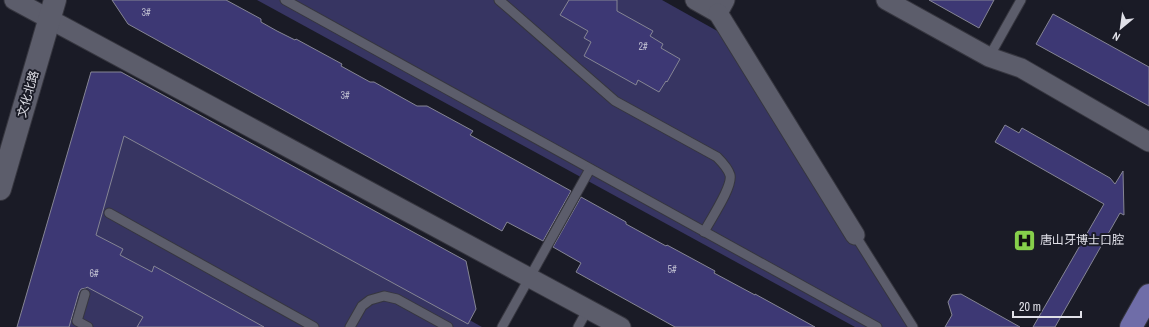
<svg xmlns="http://www.w3.org/2000/svg" width="1149" height="327" viewBox="0 0 1149 327" font-family="'Archivo Narrow','Noto Sans SC',sans-serif">
  <style>
    .green { fill: #373562 }
    .building { fill: #3d3874; stroke: #858594 }
    .lines { fill: none; stroke-linecap: round; stroke-linejoin: round }
    .lane-casing { stroke: #36363f; stroke-width: 11 }
    .street-casing { stroke: #36363f; stroke-width: 21 }
    .secondary-casing { stroke: #36363f; stroke-width: 24 }
    .primary-casing { stroke: #36363f; stroke-width: 24 }
    .lane { stroke: #5c5d6b; stroke-width: 9 }
    .street { stroke: #5c5d6b; stroke-width: 19 }
    .secondary { stroke: #5c5d6b; stroke-width: 22 }
    .primary { stroke: #6f6da8; stroke-width: 22 }
    .labels { text-anchor: middle; stroke-width: 4; stroke-linejoin: round; paint-order: stroke }
    .number-label { font-size: 10px; fill: #b7b6cb }
    .street-label { font-size: 12px; fill: #e0e0e8; stroke: #1a1b26 }
    .poi-label { font-size: 12px; fill: #e0e0e8; stroke: #1a1b26; text-anchor: start }
  </style>
  <rect width="100%" height="100%" fill="#1a1b26"/>
  <g class="green">
    <polygon points="257,0 662,0 728,37 917,327 855,327"/>
    <polygon points="117,124 482,327 64,327"/>
  </g>
  <g class="building">
    <polygon points="112,0 226,0 261,19 261,22 277,31 295,40 296,39 342,64 341,66 370,82 374,82 417,106 427,106 473,131 470,135 571,191 543,241 507,222 502,231 128,24"/>
    <polygon points="569,0 617,0 617,11 653,31 650,36 663,44 661,48 680,59 667,82 666,81 659,92 638,80 636,85 584,56 591,42 584,38 588,31 560,15"/>
    <polygon points="929,0 994,0 979,28"/>
    <polygon points="1053,14 1149,67 1149,106 1036,44"/>
    <polygon points="91,72 121,72 466,261 476,309 468,324 124,136 96,235 123,249 120,255 152,272 154,266 264,327 137,327 143,317 87,287 86,288 81,289 79,292 69,327 17,327"/>
    <polygon points="1005,125 1019,133 1022,128 1110,178 1115,184 1123,171 1124,215 1120,213 1055,327 1033,327 1104,204 995,142"/>
    <polygon points="581,197 626,222 626,224 666,246 667,245 715,271 714,273 755,295 755,294 815,327 675,327 576,272 581,263 553,247"/>
    <polygon points="961,294 1020,327 945,327 952,315 948,302 952,295"/>
  </g>
  <g class="lines">
    <defs>
      <g id="lane">
        <polyline points="285,0 877,327"/>
        <path d="M499 0 615 101 717 157C722 162 728 168 730 175 733 187 710 220 704 232"/>
        <polyline points="989,57 1021,0"/>
        <polyline points="109,213 314,327"/>
        <polyline points="855,235 913,327"/>
        <polyline points="85,294 77,321 88,327"/>
        <polyline points="350,327 362,306 370,300 384,296 397,299 448,327"/>
        <polyline points="502,327 590,169"/>
        <polyline points="578,327 588,309"/>
      </g>
      <g id="street">
        <polyline points="14,0 621,327"/>
        <polyline points="695,0 718,13 725,0"/>
        <polyline points="886,0 989,57 1021,68 1149,142"/>
        <polyline points="718,13 855,235"/>
      </g>
      <polyline id="secondary" points="0,189 55,0"/>
      <polyline id="primary" points="1131,327 1149,295"/>
    </defs>
    <use href="#lane" class="lane-casing"/>
    <use href="#street" class="street-casing"/>
    <use href="#secondary" class="secondary-casing"/>
    <use href="#primary" class="primary-casing"/>
    <use href="#lane" class="lane"/>
    <use href="#street" class="street"/>
    <use href="#secondary" class="secondary"/>
    <use href="#primary" class="primary"/>
  </g>
  <defs>
    <symbol id="hospital-square" viewBox="-11 -11 22 22"><rect x="-9" y="-9" width="18" height="18" rx="4" fill="#86cf4b" stroke="#1a1b26"/><path d="M-5-5h3v3.5h4V-5h3V5h-3V1.5h-4V5h-3Z" fill="#111"/></symbol>
  </defs>
  <g fill-rule="evenodd">
    <use href="#hospital-square" x="1012" y="228" width="25" height="25"/>
  </g>
  <g class="labels">
    <g class="number-label">
      <text x="146" y="16">3#</text>
      <text x="643" y="50">2#</text>
      <text x="345" y="99">3#</text>
      <text x="672" y="273">5#</text>
      <text x="94" y="277">6#</text>
    </g>
    <g class="street-label">
      <text transform="translate(28 94) rotate(-74)" y="4">文化北路</text>
    </g>
    <g class="poi-label">
      <text x="1040" y="244">唐山牙博士口腔</text>
    </g>
  </g>
  <g transform="translate(1121 28) rotate(209)" stroke="#1a1b26" stroke-width="3" paint-order="stroke">
  <path d="M0-3L7 15L0 10L-7 15Z" fill="#e0e0e8"/>
  <text y="-6" font-size="11" font-weight="bold" text-anchor="middle" fill="#e0e0e8">N</text>
  </g>
  <path d="M1013 311v6h68v-6" fill="none" stroke="#e0e0e8" stroke-width="2"/>
  <text x="1019" y="311" font-size="12" fill="#e0e0e8" stroke="#1a1b26" stroke-width="3" paint-order="stroke">20 m</text>
</svg>
